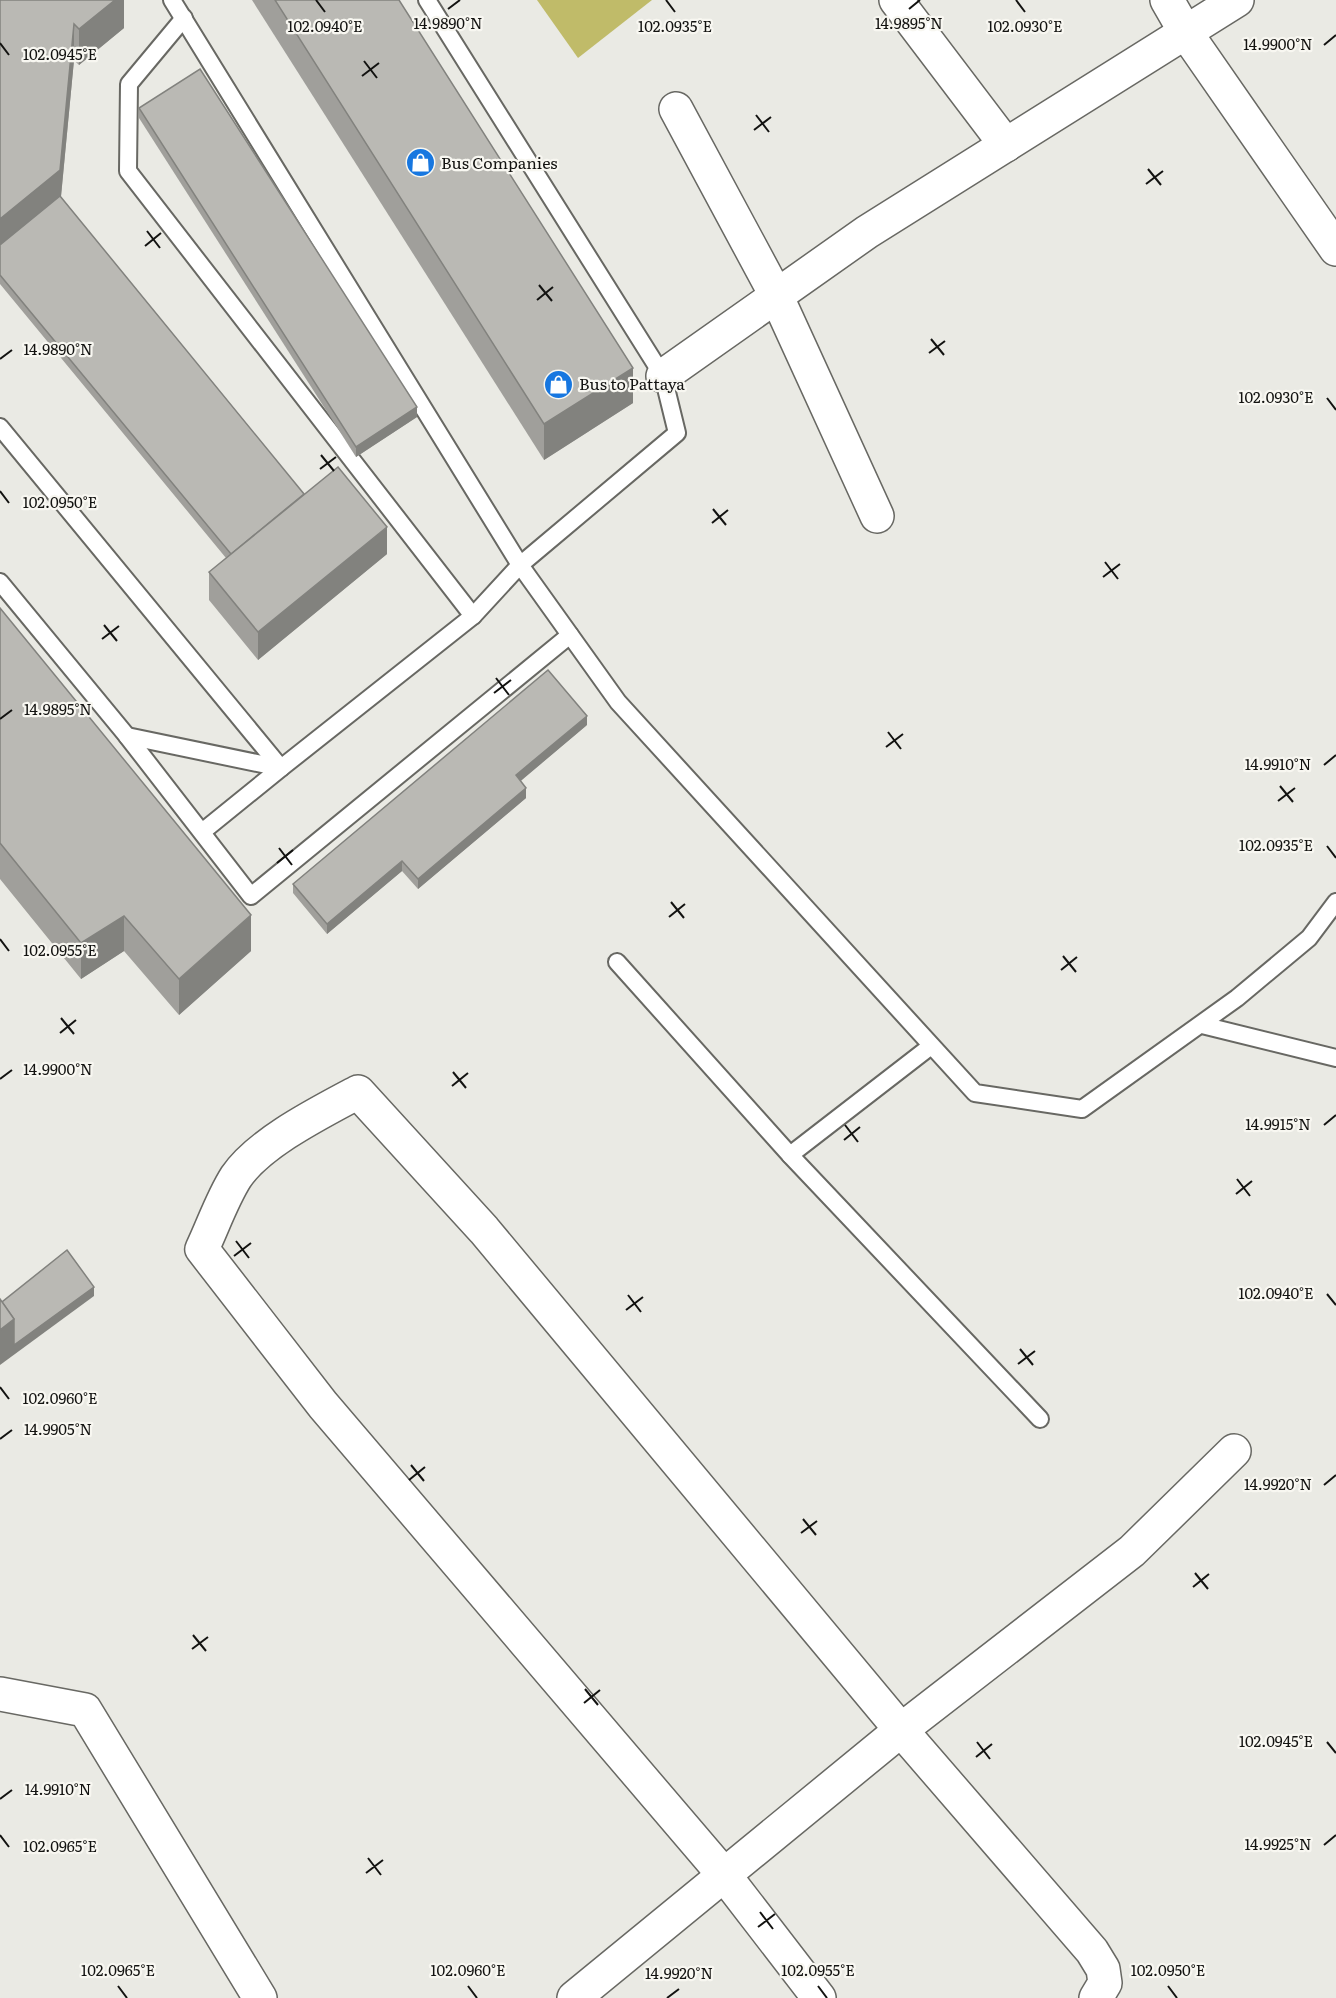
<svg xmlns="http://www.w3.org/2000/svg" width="1336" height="1998" viewBox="0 0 1336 1998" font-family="Literata,serif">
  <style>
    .green { fill: #c0bb69 }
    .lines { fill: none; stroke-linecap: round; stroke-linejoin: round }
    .service-casing { stroke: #686863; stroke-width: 20 }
    .minor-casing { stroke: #686863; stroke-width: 36 }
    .service { stroke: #fff; stroke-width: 16 }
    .minor { stroke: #fff; stroke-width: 33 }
    .wall { fill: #a09f9b }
    .shaded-wall { fill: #82827e }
    .building { fill: #bab9b4; stroke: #82827e; stroke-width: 1.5 }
    .ticks { fill: none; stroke: #131311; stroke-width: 2 }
    .labels { text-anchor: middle; stroke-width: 4.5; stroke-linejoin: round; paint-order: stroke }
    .poi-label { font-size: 16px; fill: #131311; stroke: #f8f7f1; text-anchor: start }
    .ticks-label { font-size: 15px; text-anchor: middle; fill: #131311; stroke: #f8f7f1; stroke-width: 4.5; stroke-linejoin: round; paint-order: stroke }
  </style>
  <rect width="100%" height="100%" fill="#eaeae4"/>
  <polygon class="green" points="537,0 652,0 578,58"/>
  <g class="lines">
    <defs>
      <g id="service">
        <polyline points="172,0 520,565 618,702 975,1093 1082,1109 1237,998 1309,938 1336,902"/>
        <polyline points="184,18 129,84 128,171 473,616"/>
        <polyline points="0,427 281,768 202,832"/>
        <polyline points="0,582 127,736 251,896 570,635"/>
        <polyline points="127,736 281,768 473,616 520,565 677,433 663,376 427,0"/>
        <polyline points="617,962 790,1155 1040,1419"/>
        <polyline points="1202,1025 1336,1058"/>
        <polyline points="790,1155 931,1046"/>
      </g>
      <g id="minor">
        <polyline points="896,0 1006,145"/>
        <polyline points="1167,0 1186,33 1336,249"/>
        <polyline points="676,109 776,295 877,516"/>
        <polyline points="663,376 867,232 1237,0"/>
        <polyline points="0,1694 85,1710 260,1998"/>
        <polyline points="574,1998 901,1730 1132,1551 1234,1451"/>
        <path d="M819 1998 725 1876 323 1405 202 1249C213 1226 222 1199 236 1177 260 1142 321 1112 358 1092L484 1230 901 1730 1092 1951 1103 1969 1105 1983 1096 1998"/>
      </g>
    </defs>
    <use href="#service" class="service-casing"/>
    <use href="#minor" class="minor-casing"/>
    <use href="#service" class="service"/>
    <use href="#minor" class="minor"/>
  </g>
  <g class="wall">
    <polygon points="0,0 124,0 124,28 79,65 74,60 61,197 304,494 387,554 258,660 209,600 209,572 226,558 0,284"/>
    <polygon points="252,0 399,0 633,403 544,460"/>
    <polygon points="139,108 417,417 356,457 139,118"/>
    <polygon points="0,608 251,951 179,1015 124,951 81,979 0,879"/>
    <polygon points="587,725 520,781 526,798 418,889 402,871 327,934 293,893 293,884"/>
  </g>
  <g class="shaded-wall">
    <polygon points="115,0 124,0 124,28 79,65 79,29"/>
    <polygon points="74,24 74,60 60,206 0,254 0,219"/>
    <polygon points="633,368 633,403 544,460 544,424"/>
    <polygon points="417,407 417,417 356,457 356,447"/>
    <polygon points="387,527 387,554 258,660 258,632"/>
    <polygon points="587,716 587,725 516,785 516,775"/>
    <polygon points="526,788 526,798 418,889 418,879"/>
    <polygon points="402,861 402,871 327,934 327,924"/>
    <polygon points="251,915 251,951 179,1015 179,979"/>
    <polygon points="124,916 124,951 81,979 81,943"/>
    <polygon points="94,1287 94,1296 0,1365 0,1330 14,1319"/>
  </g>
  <g class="building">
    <polygon points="0,0 115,0 79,29 74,24 60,170 0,219"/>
    <polygon points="275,0 399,0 633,368 544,424"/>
    <polygon points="200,69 417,407 356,447 139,108"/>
    <polygon points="60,196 304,494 231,554 0,275 0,245"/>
    <polygon points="338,467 387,527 258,632 209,572"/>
    <polygon points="0,608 251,915 179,979 124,916 81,943 0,843"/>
    <polygon points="548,670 587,716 516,775 526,788 418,879 402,861 327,924 293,884"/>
    <polygon points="67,1250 94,1287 14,1345 14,1319 2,1302"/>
    <polygon points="0,1299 14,1319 0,1330"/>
  </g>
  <path class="ticks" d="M316 0 325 12M666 0 675 12M1016 0 1025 12M448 9 460 0M909 9 920 0M0 43 9 55M1324 45 1336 35M364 61 377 78M362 76 379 63M756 115 769 132M754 130 771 117M1148 169 1161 185M1146 184 1163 171M147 231 160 248M145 246 161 233M539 285 552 301M537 300 553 287M931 339 944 355M929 353 945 341M0 359 12 350M1327 398 1336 410M321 455 334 471M320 469 336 457M0 491 9 503M713 509 726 525M712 523 728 510M1105 562 1118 579M1103 577 1120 564M104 625 117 641M102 639 119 626M496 678 509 695M494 693 511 680M0 719 12 710M888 732 901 749M886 747 903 734M1324 765 1336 755M1280 786 1293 802M1278 801 1295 788M1327 846 1336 858M279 848 292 865M277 863 293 850M671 902 684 918M669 917 685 904M0 939 9 951M1063 956 1076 972M1061 970 1077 957M61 1018 74 1034M60 1033 76 1020M453 1072 466 1088M0 1079 12 1070M452 1086 468 1073M845 1125 858 1142M1324 1125 1336 1115M844 1140 860 1127M1237 1179 1250 1196M1236 1194 1252 1181M236 1241 249 1258M234 1256 251 1243M1327 1294 1336 1305M628 1295 641 1312M626 1310 643 1297M1020 1349 1033 1365M1018 1364 1035 1351M0 1387 9 1399M0 1439 12 1430M411 1465 424 1481M409 1480 425 1467M1324 1485 1336 1475M803 1519 816 1535M801 1533 817 1521M1195 1573 1208 1589M1193 1587 1209 1574M193 1635 206 1651M192 1649 208 1637M585 1689 598 1705M584 1703 600 1690M977 1742 990 1759M1327 1742 1336 1753M976 1757 992 1744M0 1799 12 1790M0 1835 9 1847M1324 1845 1336 1835M368 1858 381 1875M366 1873 383 1860M760 1912 773 1929M758 1927 775 1914M118 1986 127 1998M468 1986 477 1998M818 1986 827 1998M1168 1986 1177 1998M667 1998 679 1989"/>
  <defs>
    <symbol id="shop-disc" viewBox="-11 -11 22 22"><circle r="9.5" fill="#1777e0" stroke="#f8f7f1"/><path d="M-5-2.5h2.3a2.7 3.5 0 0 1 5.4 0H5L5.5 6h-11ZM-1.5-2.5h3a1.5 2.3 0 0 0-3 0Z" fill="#fff"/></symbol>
  </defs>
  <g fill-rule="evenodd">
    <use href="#shop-disc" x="404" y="146" width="33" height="33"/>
    <use href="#shop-disc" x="542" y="368" width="33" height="33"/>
  </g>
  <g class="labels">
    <g class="poi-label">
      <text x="441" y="169">Bus Companies</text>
      <text x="579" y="390">Bus to Pattaya</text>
    </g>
  </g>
  <g class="ticks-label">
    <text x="448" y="29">14.9890°N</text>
    <text x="909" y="29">14.9895°N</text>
    <text x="325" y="32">102.0940°E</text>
    <text x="675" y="32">102.0935°E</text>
    <text x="1025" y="32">102.0930°E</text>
    <text x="1278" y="50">14.9900°N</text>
    <text x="60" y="60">102.0945°E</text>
    <text x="58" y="355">14.9890°N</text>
    <text x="1276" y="403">102.0930°E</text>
    <text x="60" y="508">102.0950°E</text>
    <text x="58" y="715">14.9895°N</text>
    <text x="1278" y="770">14.9910°N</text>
    <text x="1276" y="851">102.0935°E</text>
    <text x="60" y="956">102.0955°E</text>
    <text x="58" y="1075">14.9900°N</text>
    <text x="1278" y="1130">14.9915°N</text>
    <text x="1276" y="1299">102.0940°E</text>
    <text x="60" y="1404">102.0960°E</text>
    <text x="58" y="1435">14.9905°N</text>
    <text x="1278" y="1490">14.9920°N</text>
    <text x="1276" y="1747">102.0945°E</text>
    <text x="58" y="1795">14.9910°N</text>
    <text x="1278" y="1850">14.9925°N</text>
    <text x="60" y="1852">102.0965°E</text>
    <text x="118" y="1976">102.0965°E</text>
    <text x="468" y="1976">102.0960°E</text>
    <text x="818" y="1976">102.0955°E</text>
    <text x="1168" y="1976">102.0950°E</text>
    <text x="679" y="1979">14.9920°N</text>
  </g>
</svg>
